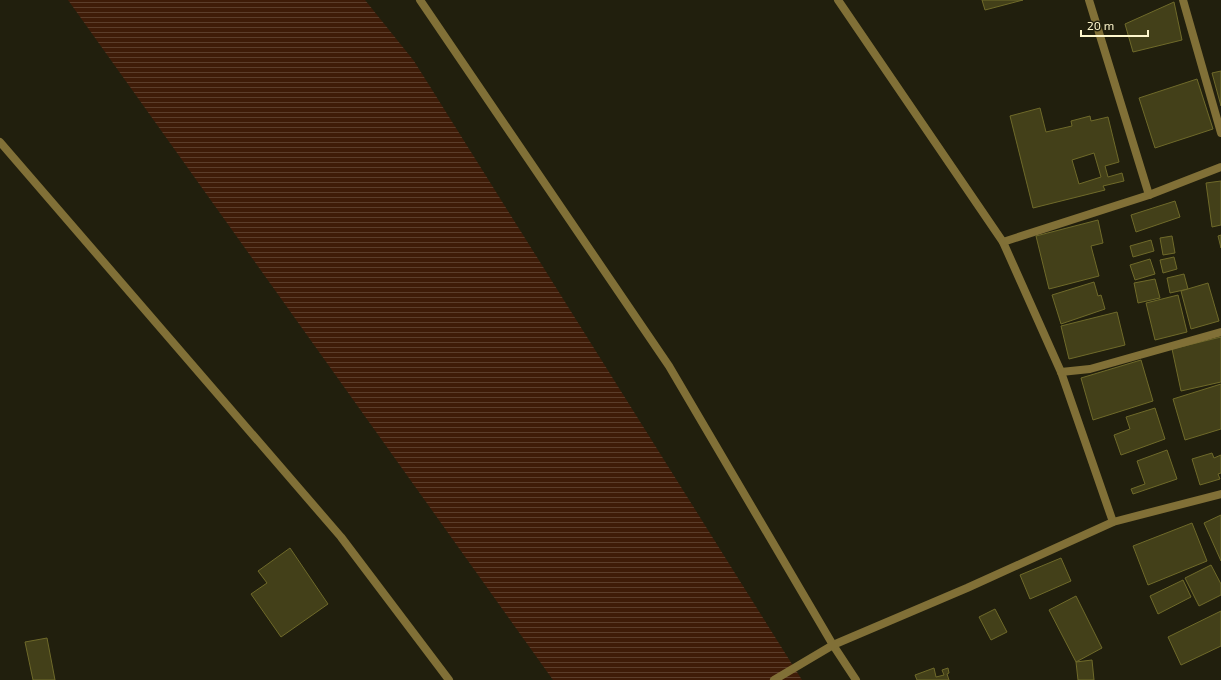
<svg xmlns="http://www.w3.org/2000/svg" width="1221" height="680" viewBox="0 0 1221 680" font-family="'Exo 2',sans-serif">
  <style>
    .water { fill: url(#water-rules) }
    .building { fill: #434019; stroke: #6f6a2a; fill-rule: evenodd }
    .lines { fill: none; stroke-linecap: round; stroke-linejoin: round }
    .minor { stroke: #817037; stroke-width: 8 }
    .tertiary { stroke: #817037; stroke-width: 8 }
  </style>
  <defs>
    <pattern id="water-rules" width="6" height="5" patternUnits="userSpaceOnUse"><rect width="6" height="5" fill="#3f1c08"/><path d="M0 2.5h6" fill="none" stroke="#5c3e2b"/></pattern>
  </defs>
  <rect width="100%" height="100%" fill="#211f0d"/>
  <polygon class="water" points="68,0 365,0 414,61 802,680 553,680"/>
  <g class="building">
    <polygon points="982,0 1023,0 985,10"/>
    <polygon points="1174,2 1182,40 1133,52 1125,24"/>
    <polygon points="1221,71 1221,106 1212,73"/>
    <polygon points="1197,79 1213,129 1155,148 1139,98"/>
    <path d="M1040 108 1046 132 1072 126 1071 121 1090 116 1091 121 1108 117 1119 162 1105 166 1108 177 1122 173 1124 181 1103 186 1105 190 1033 208 1010 116ZM1094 153 1101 177 1079 184 1072 160Z"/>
    <polygon points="1221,181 1221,225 1212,227 1206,183"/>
    <polygon points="1175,201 1180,217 1136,232 1131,215"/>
    <polygon points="1098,220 1103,243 1091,246 1099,276 1049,289 1036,236"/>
    <polygon points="1221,235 1221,248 1218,236"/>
    <polygon points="1172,236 1175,253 1163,255 1160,238"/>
    <polygon points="1151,240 1154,251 1133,257 1130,246"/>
    <polygon points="1174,257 1177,269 1163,273 1160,260"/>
    <polygon points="1150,259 1155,274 1135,280 1130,265"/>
    <polygon points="1184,274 1188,289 1170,293 1167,278"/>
    <polygon points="1155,279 1160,298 1138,303 1134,283"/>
    <polygon points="1094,282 1098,296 1101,295 1105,309 1061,324 1052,295"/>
    <polygon points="1208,283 1219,321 1191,329 1181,291"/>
    <polygon points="1178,295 1187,332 1155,340 1146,303"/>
    <polygon points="1117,312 1125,345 1069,359 1061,326"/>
    <polygon points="1221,337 1221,382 1181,391 1172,349"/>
    <polygon points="1141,360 1153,401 1093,420 1081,378"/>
    <polygon points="1221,384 1221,429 1185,440 1173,399"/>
    <polygon points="1155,408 1165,439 1121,455 1114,435 1130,429 1126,417"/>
    <polygon points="1167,450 1177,479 1133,494 1131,489 1145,484 1137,461"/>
    <polygon points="1212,453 1214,458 1221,455 1221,473 1218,474 1220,479 1200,485 1192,459"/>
    <polygon points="1221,515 1221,561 1204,523"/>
    <polygon points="1192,523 1207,561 1148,585 1133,546"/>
    <polygon points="290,548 328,604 281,637 251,594 267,583 258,571"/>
    <polygon points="1061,558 1071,581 1030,599 1020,575"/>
    <polygon points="1211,565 1221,584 1221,595 1199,606 1185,578"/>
    <polygon points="1183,580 1191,597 1158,614 1150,596"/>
    <polygon points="1076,596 1102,648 1076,662 1049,610"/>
    <polygon points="995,609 1007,632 991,640 979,617"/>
    <polygon points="1221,611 1221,646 1181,665 1168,637"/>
    <polygon points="47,638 55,680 33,680 25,642"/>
    <polygon points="1092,660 1094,680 1078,680 1076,662"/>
    <polygon points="934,668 936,677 944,675 942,670 948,668 949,673 947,674 949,680 917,680 915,675"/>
  </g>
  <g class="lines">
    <g class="minor">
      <polyline points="838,0 1003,242 1061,372 1113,522"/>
      <polyline points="1089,0 1149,195"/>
      <polyline points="1183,0 1221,133"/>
      <polyline points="1003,242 1149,195 1221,167"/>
      <polyline points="1061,372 1090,369 1221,332"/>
    </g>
    <g class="tertiary">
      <polyline points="420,0 669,366 833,645 856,680"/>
      <polyline points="0,142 341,537 449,680"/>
      <polyline points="774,680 833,645 967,588 1113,522 1221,494"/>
    </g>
  </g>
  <path d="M1081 30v6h67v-6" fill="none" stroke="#fff7cd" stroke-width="2"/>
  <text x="1087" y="30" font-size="12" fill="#fff7cd" stroke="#211f0d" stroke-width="3" paint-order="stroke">20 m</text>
</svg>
